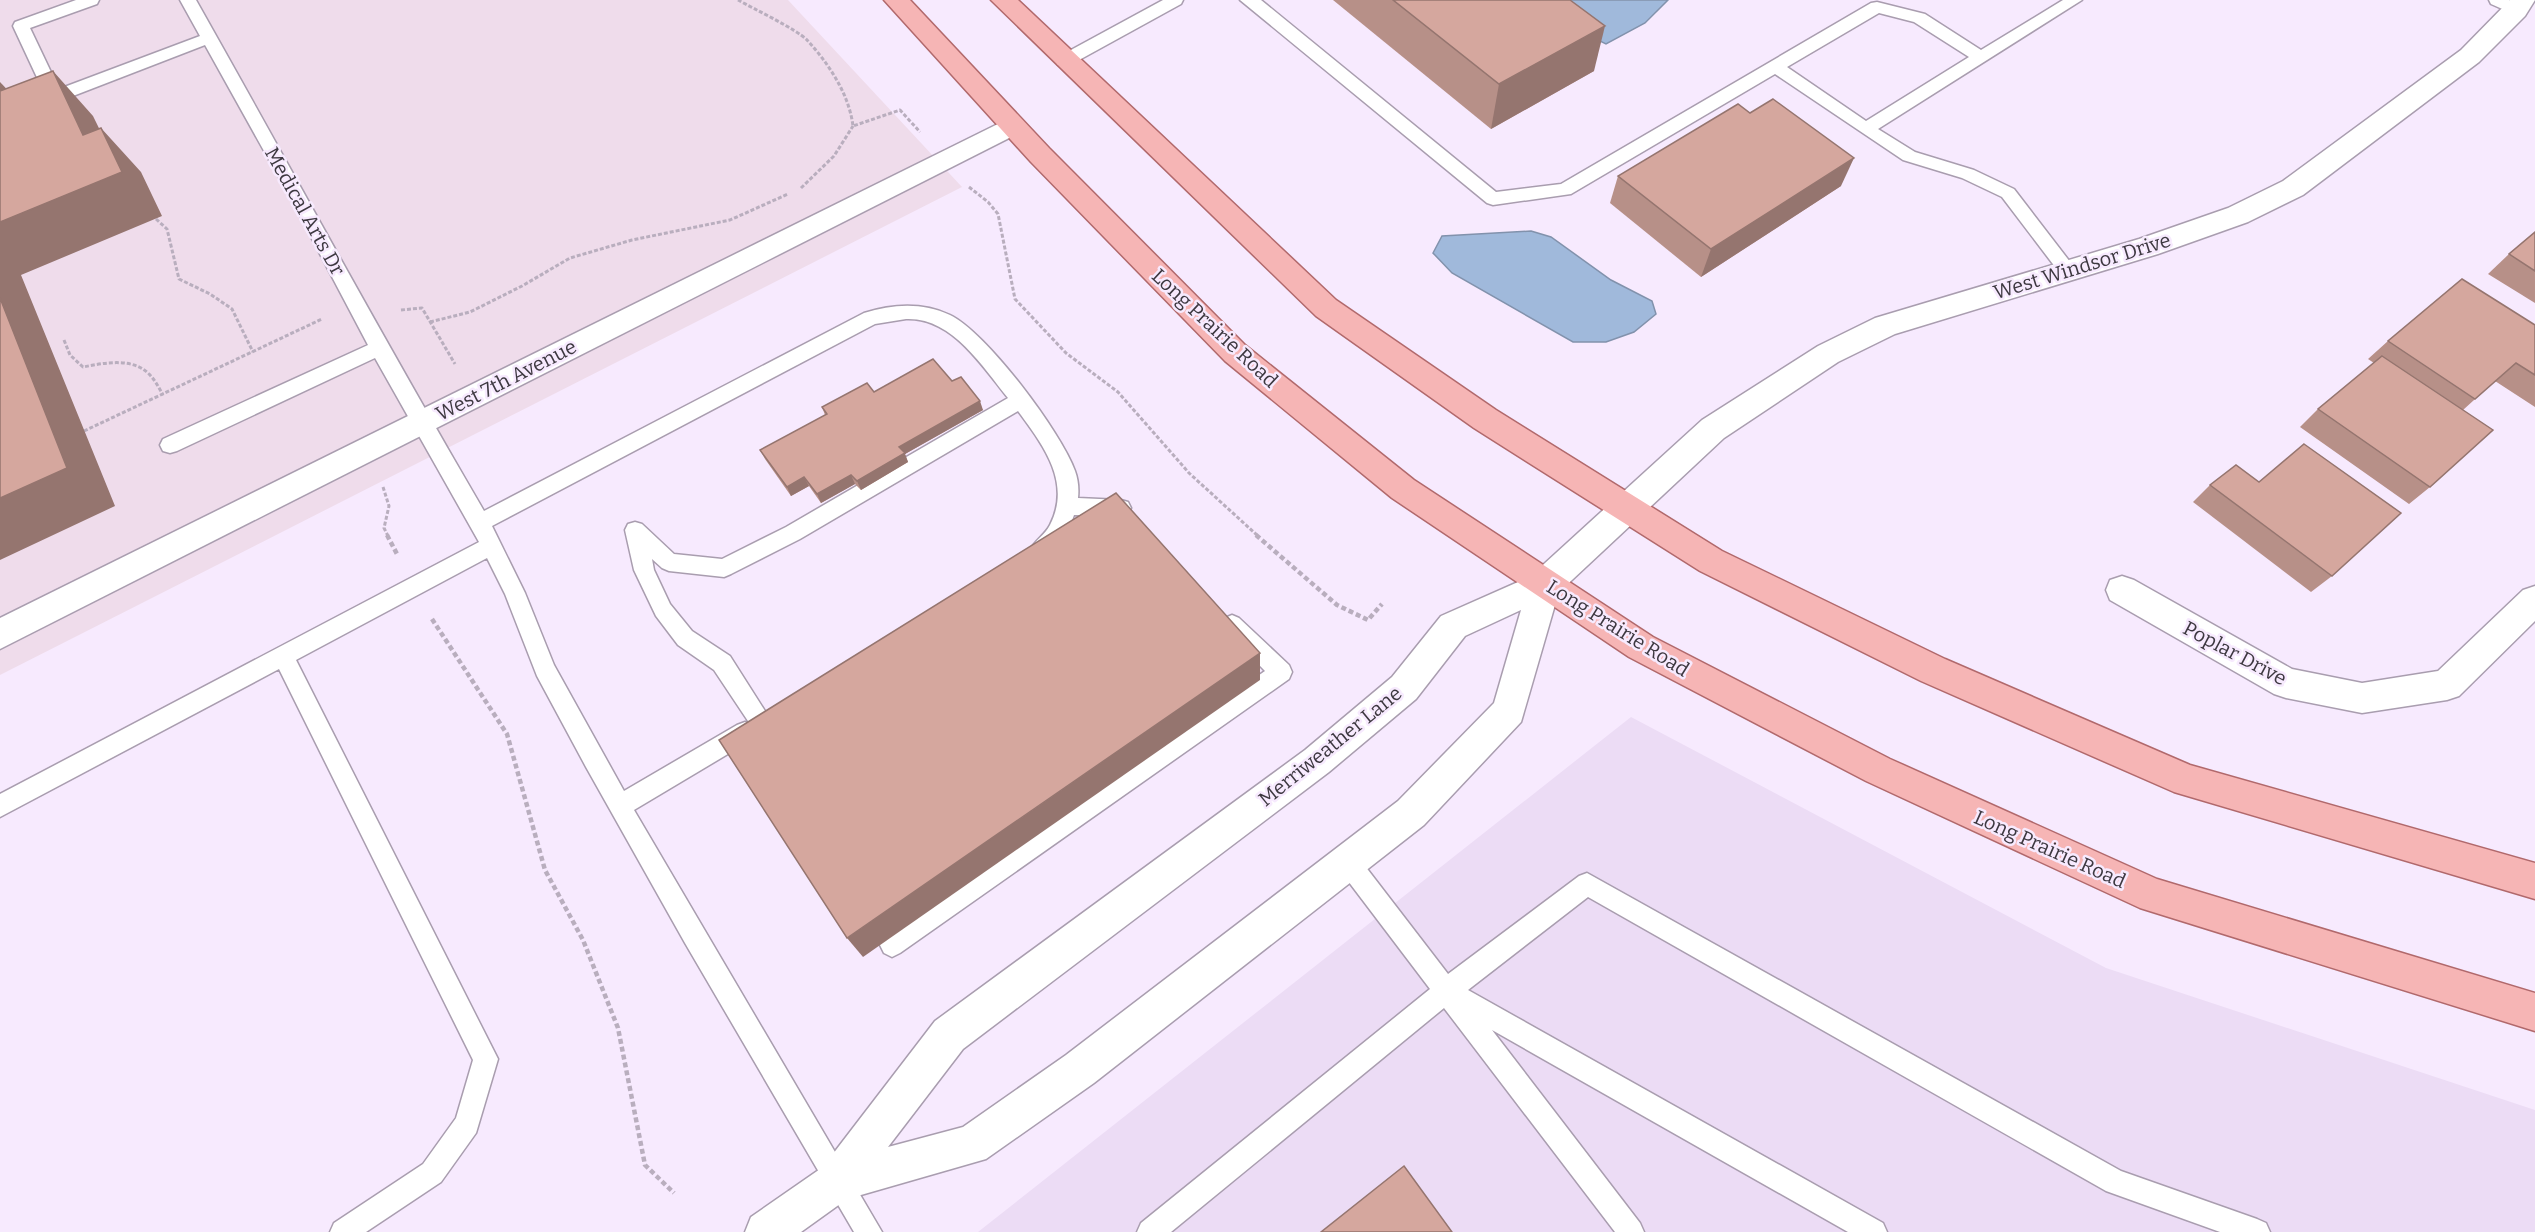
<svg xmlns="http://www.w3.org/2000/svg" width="2535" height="1232" viewBox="0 0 2535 1232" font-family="Bitter,serif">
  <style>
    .built { fill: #ecdcf5 }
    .medical { fill: #efdceb }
    .water { fill: #a0b9db; stroke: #8292ac; stroke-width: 1.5 }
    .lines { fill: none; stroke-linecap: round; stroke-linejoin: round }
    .service-casing { stroke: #a99daf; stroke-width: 3 }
    .minor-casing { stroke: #a99daf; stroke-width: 3 }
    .tertiary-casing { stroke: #a99daf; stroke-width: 3 }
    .primary-casing { stroke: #b1696c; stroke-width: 3 }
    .path-far1 { stroke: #b9aebe; stroke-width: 3; stroke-dasharray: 4 2; stroke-linecap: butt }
    .path { stroke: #b9aebe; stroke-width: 4.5; stroke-dasharray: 5 3; stroke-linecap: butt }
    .service { fill: #fff; fill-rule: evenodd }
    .minor { fill: #fff; fill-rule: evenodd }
    .tertiary { fill: #fff; fill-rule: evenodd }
    .primary { fill: #f6b5b5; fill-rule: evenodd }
    .wall { fill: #b79088 }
    .shaded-wall { fill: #95756f }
    .building { fill: #d5a79e; stroke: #95756f; stroke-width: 1.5 }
    .labels { text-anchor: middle; stroke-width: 5; stroke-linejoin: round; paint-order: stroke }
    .street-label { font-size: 20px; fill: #3d3840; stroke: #f7eafe }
  </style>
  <rect width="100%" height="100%" fill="#f7eafe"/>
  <polygon class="built" points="1631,717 2106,968 2535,1110 2535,1232 978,1232"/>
  <polygon class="medical" points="0,0 788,0 962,187 0,675"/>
  <g class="water">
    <polygon points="1532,0 1668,0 1645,23 1606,44 1567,25"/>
    <polygon points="1531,231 1551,237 1611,280 1652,301 1656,314 1634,332 1606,342 1573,342 1452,273 1433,253 1442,236"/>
  </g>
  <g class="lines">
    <defs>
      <g id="service">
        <path d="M76 0H99L97 4 30 28 59 89 200 36 180 0H196C292 170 385 342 484 511L864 313C893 304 922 302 950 315 986 332 1061 432 1075 471 1078 479 1079 489 1078 498L1121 500 1128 502 1131 508 1128 514 1121 516 1074 515C1068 532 1059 552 1040 559L1033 556 1030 550C1035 540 1045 535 1050 525 1072 482 1043 445 1018 411L800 539 731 574 724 577 669 571 662 568 652 559 654 570 670 604 692 631 730 656 772 722 769 729 761 732 755 730 753 739 634 810 882 1232H854L685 943 586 767 537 676 505 594 487 558 296 660 498 1059 476 1133 441 1182 366 1232H330L334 1223 423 1164 456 1118 473 1060 279 669 0 817V794L479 542 375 358 177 451 170 453 163 451 160 445 163 439 368 345 293 203 205 45 60 101H48L13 26 15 22ZM906 319C952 317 982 366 1008 398L786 527 722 559 674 554 642 524 635 522 628 524 625 530 634 570 656 616 678 645 714 670 750 724 745 722 737 725 624 791 554 665 525 593 492 526 875 324Z"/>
        <polygon points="1163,0 1183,0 1181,4 1070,65 1058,65 1056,61 1058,57"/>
        <path d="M1240 0H1261L1496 192 1561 184 1871 3 1877 2 1925 14 1981 50 2063 0H2082L1878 129 1915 152 1974 170 2014 189 2077 271 2074 276 2068 278 2062 276 2002 197 1962 178 1903 160 1775 74 1571 194 1493 205 1487 203ZM1879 13 1914 22 1969 57 1866 121 1787 67Z"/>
        <polygon points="2489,0 2509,0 2524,10 2516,15 2491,4"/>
        <polygon points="1232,615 1239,618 1289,665 1292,672 1289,679 900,953 892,957 884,953 877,939 881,931 889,927 894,929 1265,671 1225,630 1221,624 1225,618"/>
        <polygon points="1347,850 1355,853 1448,974 1579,876 1587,873 2121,1171 2257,1219 2266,1223 2270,1232 2220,1232 2106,1191 1588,897 1468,990 1883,1223 1887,1232 1848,1232 1492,1030 1640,1223 1644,1232 1615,1232 1444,1008 1171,1232 1137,1232 1141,1223 1430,989 1339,869 1335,861 1339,853"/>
      </g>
      <g id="minor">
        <polygon points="1012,117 1021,120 1025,126 1021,132 0,649 0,618"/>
        <path d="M1545 570 1557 574 1561 584 1521 722 1424 825 1094 1083 986 1159 847 1199 801 1232H745L751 1217 823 1167 935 1021 1305 750 1392 677 1441 616ZM1521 610 1494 703 1398 801 1066 1055 963 1127 888 1147 963 1049 1329 772 1416 699 1465 636Z"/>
        <polygon points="2122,576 2134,580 2292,669 2362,683 2438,671 2523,590 2535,586 2535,621 2459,696 2447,700 2362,713 2286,698 2274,694 2110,600 2106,590 2110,580"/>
      </g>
      <polygon id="tertiary" points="2510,0 2535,0 2525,16 2479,62 2303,195 2248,222 2158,254 1895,334 1838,362 1724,438 1557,594 1545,598 1533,594 1529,584 1533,574 1702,420 1818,346 1875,318 2139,239 2228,208 2283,181 2461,50"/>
      <g id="primary">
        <polygon points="884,0 910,0 1049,148 1245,345 1414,480 1653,637 1890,759 2157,879 2535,993 2535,1031 2140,908 1866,781 1629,657 1392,498 1225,361 1031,162"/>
        <polygon points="991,0 1018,0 1336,300 1496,410 1722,551 1945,659 2190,765 2535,863 2535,899 2174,792 1921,681 1700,571 1474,428 1316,316"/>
      </g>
    </defs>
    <use href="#service" class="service-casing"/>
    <use href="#minor" class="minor-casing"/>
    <use href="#tertiary" class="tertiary-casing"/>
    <use href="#primary" class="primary-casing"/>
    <g class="path-far1">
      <path d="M738 0C754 9 796 29 807 40 829 64 849 94 853 126L900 110 920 132"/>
      <polyline points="969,187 988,202 998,214 1015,299 1066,353 1118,392 1189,473 1258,536"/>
      <polyline points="801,188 834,156 853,126"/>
      <polyline points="156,219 167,229 179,279 210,294 232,309 253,352"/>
      <polyline points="401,310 422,308 455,364"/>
      <polyline points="430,322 470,312 522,286 570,258 632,240 730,220 788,194"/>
      <path d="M64 340 70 355 83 367C104 363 132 357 149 374 155 380 159 388 163 395"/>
      <polyline points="84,431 322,319"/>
      <polyline points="383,487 389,506 384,528 388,536"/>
    </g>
    <g class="path">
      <polyline points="387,535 397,554"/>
      <polyline points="1256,535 1337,605 1368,620 1382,604"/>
      <polyline points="432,619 507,734 545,870 583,940 618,1028 645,1165 674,1193"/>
    </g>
    <use href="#service" class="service"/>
    <use href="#minor" class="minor"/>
    <use href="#tertiary" class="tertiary"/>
    <use href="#primary" class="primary"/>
  </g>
  <g class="wall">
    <polygon points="1333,0 1570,0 1594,71 1491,129"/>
    <polygon points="1618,176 1841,186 1701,277 1610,203"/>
    <polygon points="2535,232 2535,303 2488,274 2509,254"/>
    <polygon points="2535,325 2535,407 2495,381 2463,410 2430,487 2409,504 2300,427 2318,409 2374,363 2368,359 2388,341"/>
    <polygon points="952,381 983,410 905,454 908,462 861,490 855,484 821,503 809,486 791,496 765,459 760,450 825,415 822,407 874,392"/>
    <polygon points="2210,485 2332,576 2311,592 2193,502"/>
  </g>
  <g class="shaded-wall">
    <polygon points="1605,26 1594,71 1491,129 1499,84"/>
    <polygon points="53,71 93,116 121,173 101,128 141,172 162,216 21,275 115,506 0,560 0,222 83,135"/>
    <polygon points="0,82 19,102 0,101"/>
    <polygon points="1854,158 1841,186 1701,277 1711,249"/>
    <polygon points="980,401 983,410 905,454 908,462 861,490 857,481 899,447"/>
    <polygon points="851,475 855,484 821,503 817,494"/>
    <polygon points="804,477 809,486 791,496 787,487"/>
    <polygon points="1260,653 1260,680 863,957 847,938"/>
  </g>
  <g class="building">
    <polygon points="1393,0 1570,0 1605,26 1499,84"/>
    <polygon points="53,71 83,135 101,128 122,172 0,222 0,91"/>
    <polygon points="1773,99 1854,158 1711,249 1618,176 1738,104 1750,113"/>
    <polygon points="2535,232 2535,271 2509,254"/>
    <polygon points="2462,279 2535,325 2535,375 2516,363 2475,399 2388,341"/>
    <polygon points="0,298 67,468 0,498"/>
    <polygon points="2382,356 2493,430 2430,487 2318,409"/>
    <polygon points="933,359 952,381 961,377 980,401 899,447 905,453 857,481 851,475 817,494 804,477 787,487 760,450 827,414 822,407 867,383 874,392"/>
    <polygon points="2304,444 2401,513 2332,576 2210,485 2236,465 2259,482"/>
    <polygon points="1116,493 1260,653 847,938 719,740"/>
    <polygon points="1404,1166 1452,1232 1321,1232"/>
  </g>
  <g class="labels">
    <g class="street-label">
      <text transform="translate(305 211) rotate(61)" y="7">Medical Arts Dr</text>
      <text transform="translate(2082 266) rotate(-17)" y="7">West Windsor Drive</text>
      <text transform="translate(1215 328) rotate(43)" y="7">Long Prairie Road</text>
      <text transform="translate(506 380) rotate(-27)" y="7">West 7th Avenue</text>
      <text transform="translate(1618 628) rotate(32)" y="7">Long Prairie Road</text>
      <text transform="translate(2235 653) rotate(28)" y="7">Poplar Drive</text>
      <text transform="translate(1330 746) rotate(-39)" y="7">Merriweather Lane</text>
      <text transform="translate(2050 849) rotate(24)" y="7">Long Prairie Road</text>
    </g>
  </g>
</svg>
